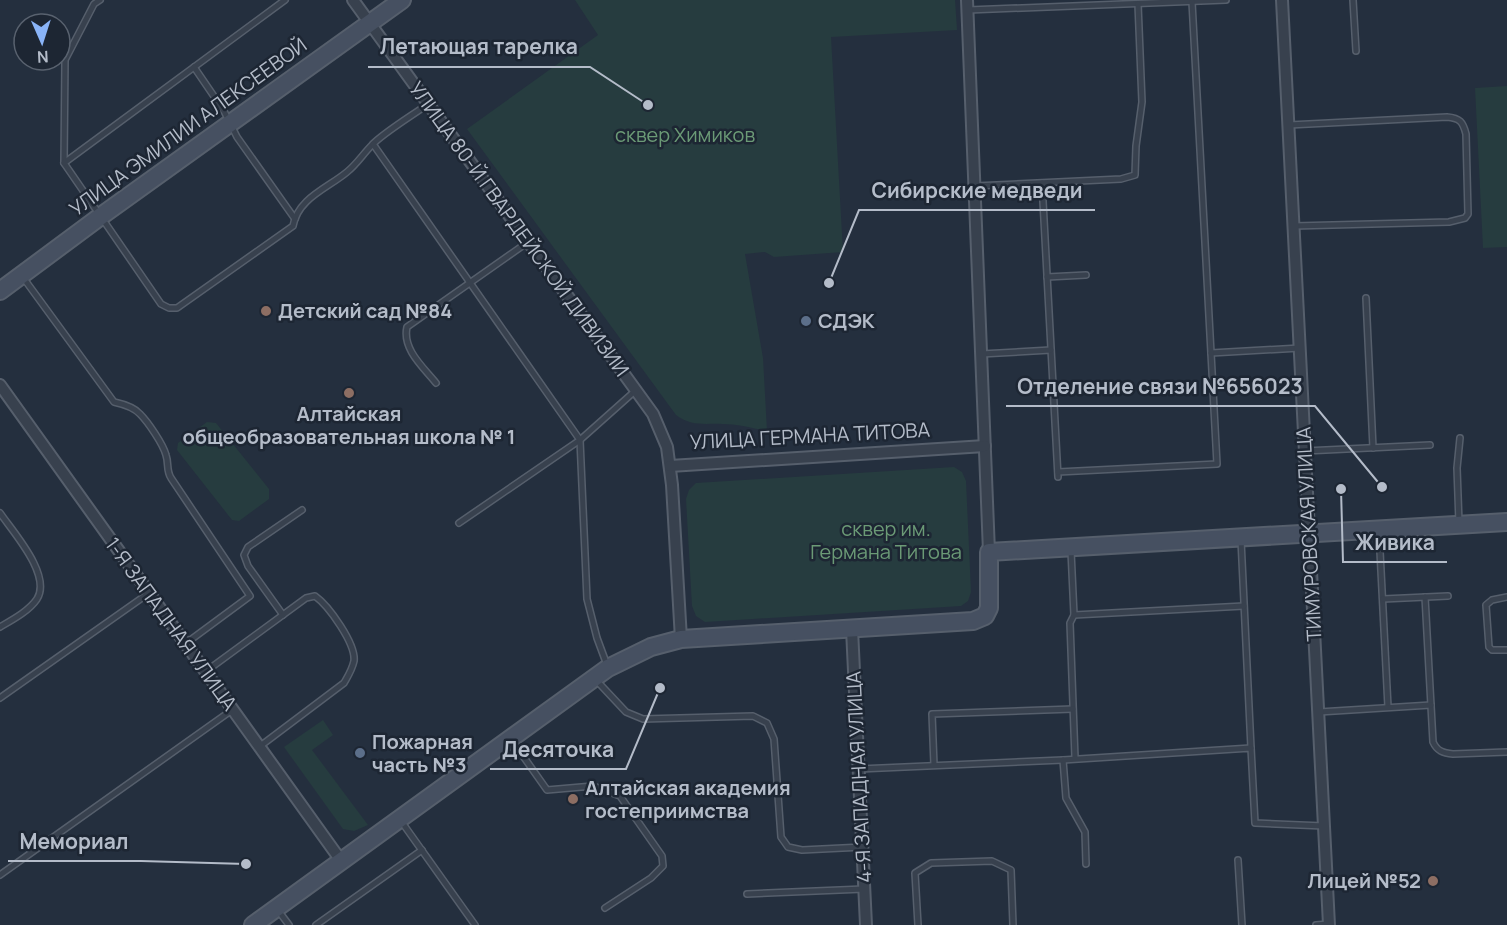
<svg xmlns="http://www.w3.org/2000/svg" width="1507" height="925" viewBox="0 0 1507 925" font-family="Manrope,sans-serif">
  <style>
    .green { fill: #263c3f }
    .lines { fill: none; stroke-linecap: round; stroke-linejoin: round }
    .lane-casing { stroke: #565f6c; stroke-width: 8 }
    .street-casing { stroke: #565f6c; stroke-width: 14 }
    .secondary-casing { stroke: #565f6c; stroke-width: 20 }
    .lane { stroke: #38414e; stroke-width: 5 }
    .street { stroke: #38414e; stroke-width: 10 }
    .secondary { stroke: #465061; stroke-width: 16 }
    .education-dot { fill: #8d6e63; stroke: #1d2633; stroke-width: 2 }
    .service-dot { fill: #5c6f8a; stroke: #1d2633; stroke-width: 2 }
    .labels { text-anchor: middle; stroke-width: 5; stroke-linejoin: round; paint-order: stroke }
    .street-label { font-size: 20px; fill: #b4bcc9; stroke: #1d2633 }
    .park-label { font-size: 20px; fill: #6b9a76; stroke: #1d2633 }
    .poi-label { font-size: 20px; font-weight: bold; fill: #b4bcc9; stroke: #1d2633; text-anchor: start }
    .leader { fill: none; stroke: #b4bcc9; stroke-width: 2 }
    .callout-dot { fill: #b4bcc9; stroke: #1d2633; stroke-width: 2 }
    .callout-label { font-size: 21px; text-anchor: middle; font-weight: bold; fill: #b4bcc9; stroke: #1d2633; stroke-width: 5; stroke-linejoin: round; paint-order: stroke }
  </style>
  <rect width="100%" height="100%" fill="#242f3e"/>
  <g class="green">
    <path d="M575 0H955L957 30 831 37 843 252 774 257 765 252 745 254 763 358 767 431C752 428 737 424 723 424 705 423 692 427 676 415L467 129 598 35Z"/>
    <polygon points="1507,86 1507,247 1483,248 1475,88"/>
    <polygon points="207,422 216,423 269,489 269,499 239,521 232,520 177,450 178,443"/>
    <polygon points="954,467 962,472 966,481 971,592 968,601 961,606 705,622 696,616 692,606 686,499 689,490 696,483"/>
    <polygon points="323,720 333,735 312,750 368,825 354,831 343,829 284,747"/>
  </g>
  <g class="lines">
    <defs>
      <g id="lane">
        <path d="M100 0 94 4 65 60 64 163 161 304 169 308H177L293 226C298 198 328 188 347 172 357 164 363 154 372 145 383 133 413 115 428 104"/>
        <polyline points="1353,0 1356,51"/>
        <polyline points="968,10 1226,0"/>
        <polyline points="194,67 224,111 237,137 295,219"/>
        <path d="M1289 125 1447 117C1460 118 1463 122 1466 134L1468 214 1465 218 1449 222 1294 226"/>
        <polyline points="373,144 580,440 459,523"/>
        <polyline points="64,163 285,0"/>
        <polyline points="1042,183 1058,477"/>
        <polyline points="975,186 1121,179 1135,175 1136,146 1142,102 1138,4"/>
        <path d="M22 276 114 402C123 404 134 407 140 414 148 422 163 444 166 455 169 464 166 470 171 478L250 596 185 644"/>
        <polyline points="1047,277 1086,275"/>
        <polyline points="1366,298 1373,448"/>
        <polyline points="1211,353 1300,348"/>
        <polyline points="981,354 1051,350"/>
        <path d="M436 383C423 367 402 349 407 327L528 242"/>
        <polyline points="1305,451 1430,445"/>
        <polyline points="1058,472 1217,464 1192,2"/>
        <path d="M0 513C13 532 52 575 37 599 29 611 12 620 0 627"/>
        <polyline points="1459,523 1457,468 1460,438"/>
        <polyline points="1379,532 1388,707"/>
        <polyline points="1241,540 1251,748"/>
        <polyline points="1071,551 1074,615 1070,623 1075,758"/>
        <path d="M1425 597 1433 742C1437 751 1443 753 1453 754L1507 752"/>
        <polyline points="1507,597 1492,600 1486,605 1489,647 1492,650 1507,650"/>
        <polyline points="1383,599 1448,596"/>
        <polyline points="283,615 248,566 244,555 248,547 302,510"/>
        <polyline points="1074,615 1244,606"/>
        <polyline points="607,665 597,638 587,599 580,440 635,391"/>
        <path d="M205 672 306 598 315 596C329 606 356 644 354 661 352 670 348 676 344 683L259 747"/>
        <polyline points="596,680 626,712 643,719 753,716 767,723 774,739 781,837 788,847 802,850 863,847"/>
        <polyline points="0,698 149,593"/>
        <polyline points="1319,712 1431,705"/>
        <polyline points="511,739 547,790 593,786 620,796 662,856 663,866 651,878 605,908"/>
        <polyline points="1063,760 1066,798 1085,832 1086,864"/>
        <polyline points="934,765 932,714 1073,709"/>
        <polyline points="859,769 1063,760 1251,748 1255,823 1324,826"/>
        <polyline points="401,821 475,925"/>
        <polyline points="1238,860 1242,925"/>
        <polyline points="0,875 232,710"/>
        <polyline points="747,894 864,889"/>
        <polyline points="277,909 289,925"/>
        <polyline points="316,925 422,850"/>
        <polyline points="918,925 915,873 931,863 992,861 1011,870 1013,925"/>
        <polyline points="1316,925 1329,924"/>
      </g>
      <g id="street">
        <polyline points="353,0 653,414 667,447 672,485 681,639"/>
        <polyline points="967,0 989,552"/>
        <polyline points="1282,0 1329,925"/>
        <polyline points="0,385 342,862"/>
        <polyline points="670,466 985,446"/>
        <polyline points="852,629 866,925"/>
      </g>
      <g id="secondary">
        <polyline points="0,291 101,216 402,0"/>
        <polyline points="253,925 608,668 651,647 681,639 973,621 985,616 989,608 989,552 1507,522"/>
      </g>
    </defs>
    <use href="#lane" class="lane-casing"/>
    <use href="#street" class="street-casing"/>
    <use href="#secondary" class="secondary-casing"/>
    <use href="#lane" class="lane"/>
    <use href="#street" class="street"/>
    <use href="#secondary" class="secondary"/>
  </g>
  <g class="education-dot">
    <circle cx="266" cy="311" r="6"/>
    <circle cx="349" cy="393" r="6"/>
    <circle cx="573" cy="799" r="6"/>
    <circle cx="1433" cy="881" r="6"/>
  </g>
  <g class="service-dot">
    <circle cx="806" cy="321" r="6"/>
    <circle cx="360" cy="753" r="6"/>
  </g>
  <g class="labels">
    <g class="street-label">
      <text transform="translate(188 127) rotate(-36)" y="7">УЛИЦА ЭМИЛИИ АЛЕКСЕЕВОЙ</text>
      <text transform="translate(519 229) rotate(54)" y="7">УЛИЦА 80-Й ГВАРДЕЙСКОЙ ДИВИЗИИ</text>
      <text transform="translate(810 436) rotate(-3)" y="7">УЛИЦА ГЕРМАНА ТИТОВА</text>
      <text transform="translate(1309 534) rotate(-93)" y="7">ТИМУРОВСКАЯ УЛИЦА</text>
      <text transform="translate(171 624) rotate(54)" y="7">1-Я ЗАПАДНАЯ УЛИЦА</text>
      <text transform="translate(859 777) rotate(-93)" y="7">4-Я ЗАПАДНАЯ УЛИЦА</text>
    </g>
    <g class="park-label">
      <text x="685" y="142">сквер Химиков</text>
      <text x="886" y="536">сквер им.<tspan x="886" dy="23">Германа Титова</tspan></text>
    </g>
    <g class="poi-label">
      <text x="278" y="318">Детский сад №84</text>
      <text x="818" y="328">СДЭК</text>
      <text x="349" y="421" text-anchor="middle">Алтайская<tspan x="349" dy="23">общеобразовательная школа № 1</tspan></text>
      <text x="372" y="749">Пожарная<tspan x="372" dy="23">часть №3</tspan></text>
      <text x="585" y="795">Алтайская академия<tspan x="585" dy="23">гостеприимства</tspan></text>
      <text x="1421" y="888" text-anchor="end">Лицей №52</text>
    </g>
  </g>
  <path class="leader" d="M648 105L590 67H368M829 283L859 210H1095M1382 487L1315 406H1006M1341 489L1343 562H1447M660 688L626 769H490M246 864L141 861H8"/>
  <g class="callout-dot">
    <circle cx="648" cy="105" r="6"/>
    <circle cx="829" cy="283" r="6"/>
    <circle cx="1382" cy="487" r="6"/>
    <circle cx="1341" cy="489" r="6"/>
    <circle cx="660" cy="688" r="6"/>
    <circle cx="246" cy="864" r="6"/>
  </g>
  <g class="callout-label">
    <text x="479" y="54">Летающая тарелка</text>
    <text x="977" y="198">Сибирские медведи</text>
    <text x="1160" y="394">Отделение связи №656023</text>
    <text x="1395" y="550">Живика</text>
    <text x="558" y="757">Десяточка</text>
    <text x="74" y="849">Мемориал</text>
  </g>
  <g transform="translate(42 42) rotate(177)"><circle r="28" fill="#1d2633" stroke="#59626f" stroke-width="1.5"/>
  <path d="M0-4.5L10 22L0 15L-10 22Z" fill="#8ab4f8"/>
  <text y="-9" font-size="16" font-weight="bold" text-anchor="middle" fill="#b4bcc9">N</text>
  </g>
</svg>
